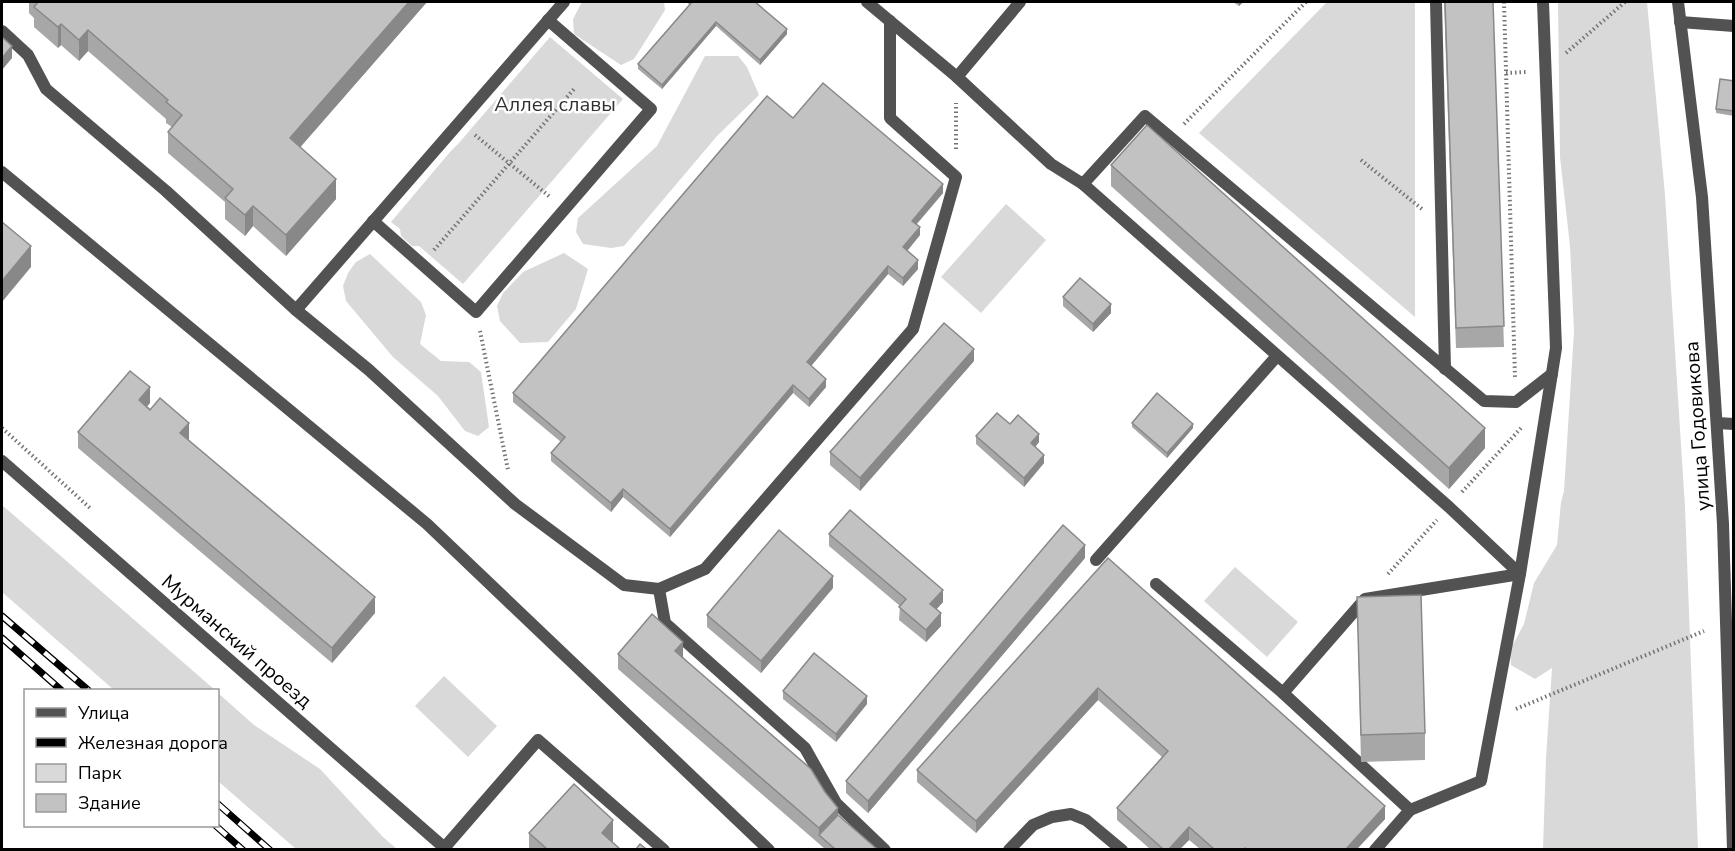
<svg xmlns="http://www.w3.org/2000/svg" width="1735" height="851" viewBox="0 0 1735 851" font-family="'Nunito Sans',sans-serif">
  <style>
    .green { fill: #d9d9d9 }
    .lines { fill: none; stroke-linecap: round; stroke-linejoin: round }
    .path { stroke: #747474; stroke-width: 4; stroke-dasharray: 1.5 3; stroke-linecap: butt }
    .service { stroke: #525252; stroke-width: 12 }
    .minor { stroke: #525252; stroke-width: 12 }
    .tertiary { stroke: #525252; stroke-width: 12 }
    .rail-casing { stroke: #000; stroke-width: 7 }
    .rail { stroke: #fff; stroke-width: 4.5; stroke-dasharray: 14; stroke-linecap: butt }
    .wall { fill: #a7a7a7 }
    .shaded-wall { fill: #888 }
    .building { fill: #c2c2c2; stroke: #888; stroke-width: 1.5 }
    .labels { text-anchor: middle; stroke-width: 5; stroke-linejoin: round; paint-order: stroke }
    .park-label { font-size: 20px; fill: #303030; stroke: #fff }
    .street-label { font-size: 20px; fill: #000; stroke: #fff }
  </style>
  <rect width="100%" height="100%" fill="#fff"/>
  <g class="green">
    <polygon points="582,2 664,2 665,10 634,59 621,65 574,34 573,19"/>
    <polygon points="1327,2 1415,2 1415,317 1199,133"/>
    <polygon points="1558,2 1647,2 1665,195 1685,507 1698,849 1543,849 1546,758 1552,668 1535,679 1511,665 1510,650 1524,624 1534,583 1557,545 1561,502 1564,491 1574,331 1570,246 1560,157"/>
    <polygon points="550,37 623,99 463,284 419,246 412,246 401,236 400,229 391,222 450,152 458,144"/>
    <polygon points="705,56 738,56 747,67 759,95 717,136 624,246 611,248 583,244 576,232 578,218 657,146"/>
    <polygon points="1006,204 1046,240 981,313 941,277"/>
    <polygon points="564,253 588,269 576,309 548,342 520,343 500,321 497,306 503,293 523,272"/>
    <polygon points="370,254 421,302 426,315 420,344 441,361 469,362 481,372 489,427 478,436 465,431 438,396 393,357 346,301 343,286 348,273 356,262"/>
    <polygon points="2,505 215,690 114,690 2,592"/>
    <polygon points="1235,567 1298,622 1267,657 1204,601"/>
    <polygon points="444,676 497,726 468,757 415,706"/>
    <polygon points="218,693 254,725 320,769 383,837 397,849 296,849 218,781"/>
  </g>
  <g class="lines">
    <g class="path">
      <polyline points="1504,2 1515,377"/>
      <polyline points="1566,53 1625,2"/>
      <polyline points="1506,73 1526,72"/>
      <polyline points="1184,124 1306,2"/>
      <polyline points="475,135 550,197"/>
      <polyline points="956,149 956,103"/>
      <polyline points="1361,160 1422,209"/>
      <polyline points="434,250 574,89"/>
      <polyline points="480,331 508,470"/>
      <polyline points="2,428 90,508"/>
      <polyline points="1462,492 1522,427"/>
      <polyline points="1388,574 1437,520"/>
      <polyline points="1516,709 1704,631"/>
    </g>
    <g class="service">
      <polyline points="867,2 957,77 1020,2"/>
      <polyline points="1436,2 1445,369"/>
      <polyline points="2,31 28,55 46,89 166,191 296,310 369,370 515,504 624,585 659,589 705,569 913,329 956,177 890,118 890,21"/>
      <polyline points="957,77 1051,164 1083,184 1449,507 1520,574 1365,599 1283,693 1410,810"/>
      <polyline points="2,172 427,524 769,850"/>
      <polyline points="1083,184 1145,116 1484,401 1516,402 1552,374"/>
      <polyline points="373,221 476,312 651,109 548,20"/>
      <polyline points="296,310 564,2"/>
      <polyline points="1717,423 1734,424"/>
      <polyline points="1096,560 1277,356"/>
      <polyline points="1156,584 1283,693"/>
      <polyline points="659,589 665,623 805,748 836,803 885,850"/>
      <polyline points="445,847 538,740 664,850"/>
      <polyline points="1009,850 1033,825 1052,817 1071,814 1086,820 1122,850"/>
      <polyline points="1375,850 1410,810 1481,781 1520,574 1556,348 1543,2"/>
    </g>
    <polyline class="minor" points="1680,22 1734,26"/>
    <g class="tertiary">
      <polyline points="1678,2 1702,197 1723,524 1733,850"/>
      <polyline points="2,461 447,850"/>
    </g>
    <defs>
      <g id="rail">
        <polyline points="2,616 88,690"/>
        <polyline points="2,638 61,690"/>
        <polyline points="218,804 270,850"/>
        <polyline points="216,826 243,850"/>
      </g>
    </defs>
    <use href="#rail" class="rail-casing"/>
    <use href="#rail" class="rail"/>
  </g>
  <g class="wall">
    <polygon points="29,2 427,2 300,147 336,199 286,256 253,226 245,236 225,219 225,202 168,153 168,132 172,127 166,123 166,119 88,51 79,61 61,45 58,48 34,27 34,18 29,13"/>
    <polygon points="686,2 755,2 787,34 760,65 716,26 662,89 638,69 638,64 690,5"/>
    <polygon points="1233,2 1243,2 1239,6"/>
    <polygon points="1444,2 1493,2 1504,347 1456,348"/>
    <polygon points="1734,81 1734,116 1716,113 1716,109"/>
    <polygon points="793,118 943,193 917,224 920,235 907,251 918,269 903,286 888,274 811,366 826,387 809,407 793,393 670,537 623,497 611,512 551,461 551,453 561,442 513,402 513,393"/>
    <polygon points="1111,165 1485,448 1449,489 1111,186"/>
    <polygon points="1063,297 1111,313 1093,332 1063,306"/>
    <polygon points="974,361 860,491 830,465 830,452"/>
    <polygon points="150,403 147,406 189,439 188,439 375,613 332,663 78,448 78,432"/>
    <polygon points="1132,423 1193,428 1167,458 1132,427"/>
    <polygon points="1010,424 1039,442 1035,447 1044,463 1024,487 976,444 976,436"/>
    <polygon points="829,534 943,602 936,610 941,626 926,642 899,620 900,606 829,546"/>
    <polygon points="1085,558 868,813 846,793 846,781"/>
    <polygon points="1108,558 1385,819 1357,849 1200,849 1189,840 1180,849 1150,849 1117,820 1117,808 1162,757 1098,700 976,833 917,782 917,770"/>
    <polygon points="833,588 761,673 707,627 707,615"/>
    <polygon points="1357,597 1425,733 1425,760 1361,762"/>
    <polygon points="618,654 683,657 838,815 877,849 825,849 618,669"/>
    <polygon points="783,691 867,704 836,742 783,699"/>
    <polygon points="529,833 613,841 612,842 620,849 529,849"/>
  </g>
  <g class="shaded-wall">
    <polygon points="409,2 427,2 290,159 290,138"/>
    <polygon points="1239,2 1243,2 1239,6"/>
    <polygon points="716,22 716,26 662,89 662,85"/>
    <polygon points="61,24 61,45 58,48 58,27"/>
    <polygon points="787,29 787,34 760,65 760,60"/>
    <polygon points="88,30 88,51 79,61 79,40"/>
    <polygon points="12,46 12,58 2,70 2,58"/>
    <polygon points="336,179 336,199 286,256 286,235"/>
    <polygon points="943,184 943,193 912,229 912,221"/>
    <polygon points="253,206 253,226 245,236 245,215"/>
    <polygon points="920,227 920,235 903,256 903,247"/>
    <polygon points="31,246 31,267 2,302 2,281"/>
    <polygon points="918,260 918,269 903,286 903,278"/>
    <polygon points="888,266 888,274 807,371 807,362"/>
    <polygon points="1111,304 1111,313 1093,332 1093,324"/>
    <polygon points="974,349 974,361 860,491 860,478"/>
    <polygon points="826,379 826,387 809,407 809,399"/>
    <polygon points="793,385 793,393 670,537 670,529"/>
    <polygon points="150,387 150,403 139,416 139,400"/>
    <polygon points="189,423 189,439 180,448 180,433"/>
    <polygon points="1193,424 1193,428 1167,458 1167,453"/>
    <polygon points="1485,428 1485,448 1449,489 1449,468"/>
    <polygon points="1039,434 1039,442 1031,452 1031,443"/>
    <polygon points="1044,455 1044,463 1024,487 1024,478"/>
    <polygon points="623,489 623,497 611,512 611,503"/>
    <polygon points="1085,545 1085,558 868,813 868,801"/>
    <polygon points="833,576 833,588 761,673 761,661"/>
    <polygon points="943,590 943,602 930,616 930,604"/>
    <polygon points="375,597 375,613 332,663 332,648"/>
    <polygon points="941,613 941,626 926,642 926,630"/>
    <polygon points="683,642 683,657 675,667 675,651"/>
    <polygon points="1098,688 1098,700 976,833 976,821"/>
    <polygon points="867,696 867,704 836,742 836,734"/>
    <polygon points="1385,806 1385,819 1357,849 1346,849"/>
    <polygon points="838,808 838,823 819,835 819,828"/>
    <polygon points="613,820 613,841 605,849 602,833"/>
    <polygon points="1189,827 1189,840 1180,849 1169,849"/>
  </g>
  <g class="building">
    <polygon points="38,2 409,2 290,138 336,179 286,235 253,206 245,215 225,198 233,189 168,132 182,115 166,102 168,100 88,30 79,40 61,24 58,27 34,7"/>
    <polygon points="691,2 755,2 787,29 760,60 716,22 662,85 638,64 692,2"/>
    <polygon points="1445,2 1493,2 1504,326 1456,328"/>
    <polygon points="2,37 12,46 2,58"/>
    <polygon points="1720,79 1734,81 1734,111 1716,109"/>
    <polygon points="823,83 943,184 912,221 920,227 903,247 918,260 903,278 888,266 807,362 826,379 809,399 793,385 670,529 623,489 611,503 551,453 565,437 513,393 767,96 793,118"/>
    <polygon points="1147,125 1485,428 1449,468 1111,165"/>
    <polygon points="2,222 31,246 2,281"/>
    <polygon points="1080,278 1111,304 1093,324 1063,297"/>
    <polygon points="944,323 974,349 860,478 830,452"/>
    <polygon points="130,371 150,387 139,400 150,410 160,398 189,423 180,433 375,597 332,648 78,432"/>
    <polygon points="1157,393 1193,424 1167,453 1132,423"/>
    <polygon points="997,413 1010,424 1018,415 1039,434 1031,443 1044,455 1024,478 976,436"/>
    <polygon points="850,510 943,590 930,604 941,613 926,630 899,607 906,599 829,534"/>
    <polygon points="1063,525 1085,545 868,801 846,781"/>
    <polygon points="779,530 833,576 761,661 707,615"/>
    <polygon points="1108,558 1385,806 1346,849 1246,849 1245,848 1244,849 1214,849 1189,827 1169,849 1163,849 1117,808 1168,751 1098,688 976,821 917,770"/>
    <polygon points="1421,595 1425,733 1361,735 1357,597"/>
    <polygon points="652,614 683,642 675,651 811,769 825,792 838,808 819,828 618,654"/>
    <polygon points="814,653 867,696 836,734 783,691"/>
    <polygon points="574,784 613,820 602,833 620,849 547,849 529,833"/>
    <polygon points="838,815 877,849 835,849 819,835"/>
    <polygon points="640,844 646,849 636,849"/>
  </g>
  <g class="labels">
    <g class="park-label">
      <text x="555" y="111">Аллея славы</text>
    </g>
    <g class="street-label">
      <text transform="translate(1697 426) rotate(-94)" y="7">улица Годовикова</text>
      <text transform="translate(237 641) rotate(41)" y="7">Мурманский проезд</text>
    </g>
  </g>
  <rect width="1735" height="851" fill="none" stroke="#000000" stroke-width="6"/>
  <rect x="24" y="689" width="195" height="138" fill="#ffffff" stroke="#999999" stroke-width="1.5"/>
  <rect x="36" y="708" width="30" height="9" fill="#525252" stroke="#999999" stroke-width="1.5"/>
  <text x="78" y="719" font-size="18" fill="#000000">Улица</text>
  <rect x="36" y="738" width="30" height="9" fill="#000000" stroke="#999999" stroke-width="1.5"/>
  <text x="78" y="749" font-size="18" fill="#000000">Железная дорога</text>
  <rect x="36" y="764" width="30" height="18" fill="#d9d9d9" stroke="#999999" stroke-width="1.5"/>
  <text x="78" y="779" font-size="18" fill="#000000">Парк</text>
  <rect x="36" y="794" width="30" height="18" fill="#c2c2c2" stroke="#999999" stroke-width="1.5"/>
  <text x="78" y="809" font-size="18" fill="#000000">Здание</text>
</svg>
